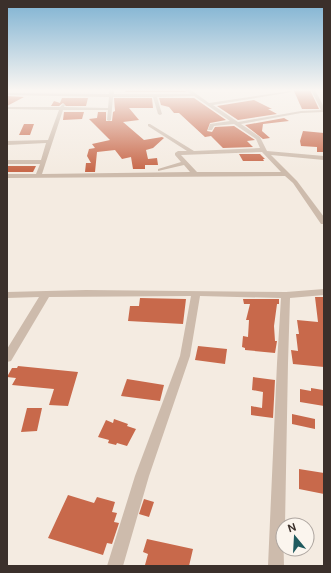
<svg xmlns="http://www.w3.org/2000/svg" width="331" height="573" viewBox="0 0 331 573" font-family="'DM Sans',sans-serif">
  <style>
    .building { fill: #c8694b }
    .lines { fill: none; stroke-linecap: round; stroke-linejoin: round }
    .minor { fill: #cdbbac; fill-rule: evenodd }
  </style>
  <rect width="100%" height="100%" fill="#f4ebe1"/>
  <g class="building">
    <polygon points="126,90 185,91 187,92 125,92"/>
    <polygon points="295,90 310,90 319,109 302,109 294,91"/>
    <polygon points="7,96 24,97 7,106"/>
    <polygon points="62,98 88,98 86,106 66,106 63,103 59,106 51,106 54,101 60,103"/>
    <polygon points="114,98 152,98 153,108 129,108 139,120 123,122 144,140 162,137 164,138 153,148 146,150 148,159 157,158 158,165 145,165 145,169 133,169 131,157 122,159 115,150 97,152 95,172 85,172 86,163 91,163 87,156 89,149 95,148 92,144 110,140 89,119 97,118 98,112 106,112 106,121 112,121 113,112 115,111"/>
    <polygon points="159,98 194,98 226,120 210,123 207,131 212,132 215,127 234,126 255,140 247,141 253,147 223,148 211,136 205,137 179,113 174,113 169,107 161,105"/>
    <polygon points="254,100 272,109 268,109 277,114 238,120 217,106"/>
    <polygon points="64,112 84,112 82,119 63,120"/>
    <polygon points="284,118 289,121 263,124 262,131 270,138 263,139 245,125"/>
    <polygon points="24,124 34,124 30,135 19,135"/>
    <polygon points="303,131 324,133 324,152 317,152 317,147 301,146 300,141"/>
    <polygon points="239,154 260,154 265,159 263,159 264,161 243,161"/>
    <polygon points="7,166 36,166 33,172 7,172"/>
    <polygon points="315,297 324,297 324,367 293,364 291,350 298,351 296,334 299,334 297,320 318,322"/>
    <polygon points="140,298 186,299 183,324 128,321 130,306 139,306"/>
    <polygon points="243,299 279,299 279,304 277,304 274,326 275,341 277,341 275,353 245,350 245,348 242,347 243,336 248,337 249,320 246,320 250,304 244,304"/>
    <polygon points="198,346 227,349 225,364 195,360"/>
    <polygon points="18,366 78,372 68,406 49,405 54,389 12,385 16,378 7,377 12,368 17,368"/>
    <polygon points="253,377 275,380 273,418 251,415 251,406 262,408 263,392 252,390"/>
    <polygon points="127,379 164,385 160,401 121,396"/>
    <polygon points="311,388 323,390 324,406 300,402 300,389 311,391"/>
    <polygon points="27,408 42,408 37,431 21,432"/>
    <polygon points="292,414 315,419 315,429 292,424"/>
    <polygon points="114,419 128,424 127,426 136,429 127,446 117,443 116,445 108,443 109,440 98,437 106,420 113,423"/>
    <polygon points="299,469 324,473 324,494 299,489"/>
    <polygon points="68,495 94,503 97,497 115,502 112,512 117,513 114,522 119,523 112,544 107,543 103,555 48,538"/>
    <polygon points="144,499 154,502 149,517 139,514"/>
    <polygon points="147,539 193,549 189,566 145,565 148,554 143,552"/>
  </g>
  <g class="lines">
    <g class="minor">
      <path d="M110 90H114V94H191L186 90H191L209 103 290 91 292 92 213 105 238 122 301 111 321 110 311 90H315L324 107V112L301 113 241 124 260 137 267 151 324 156V160L271 155 297 181 324 217V224H321L293 183 285 176 7 178V174H36L40 164H7V160H41L46 143 7 145V141L48 140 59 110 7 109V107H60L63 104 65 105 64 107 108 108 109 97 7 95V93L109 94ZM194 96 230 121 210 124 208 130H212L214 126 234 124 256 139 260 148 194 151 150 124H148V126L187 151H178L175 153V155L181 162 158 169V171L184 165 190 172 42 174 63 110H108L107 120 109 121 111 120 113 97H153L158 114 160 115 162 114 157 97ZM262 152 281 172H197L181 155Z"/>
      <polygon points="324,289 324,295 290,298 288,363 285,525 283,525 284,566 268,566 277,363 281,298 200,296 190,356 149,476 123,566 107,566 135,476 180,356 191,296 49,297 11,361 7,362 7,349 39,297 7,298 7,292 86,290 286,292"/>
    </g>
  </g>
  <linearGradient id="sky" x2="0" y2="1"><stop stop-color="#7eb2d2"/><stop offset="0.53" stop-color="#faf6f2"/><stop offset="1" stop-color="#faf6f2" stop-opacity="0"/></linearGradient>
  <rect width="331" height="170" fill="url(#sky)"/>
  <rect width="331" height="573" fill="none" stroke="#3b302b" stroke-width="16"/>
  <g transform="translate(295 537) rotate(342)"><circle r="19" fill="#fbf5ee" stroke="#aea6a0"/>
  <path d="M0-3L7 15L0 10L-7 15Z" fill="#1f5a5e"/>
  <text y="-6" font-size="11" font-weight="bold" text-anchor="middle" fill="#3b302b">N</text>
  </g>
</svg>
